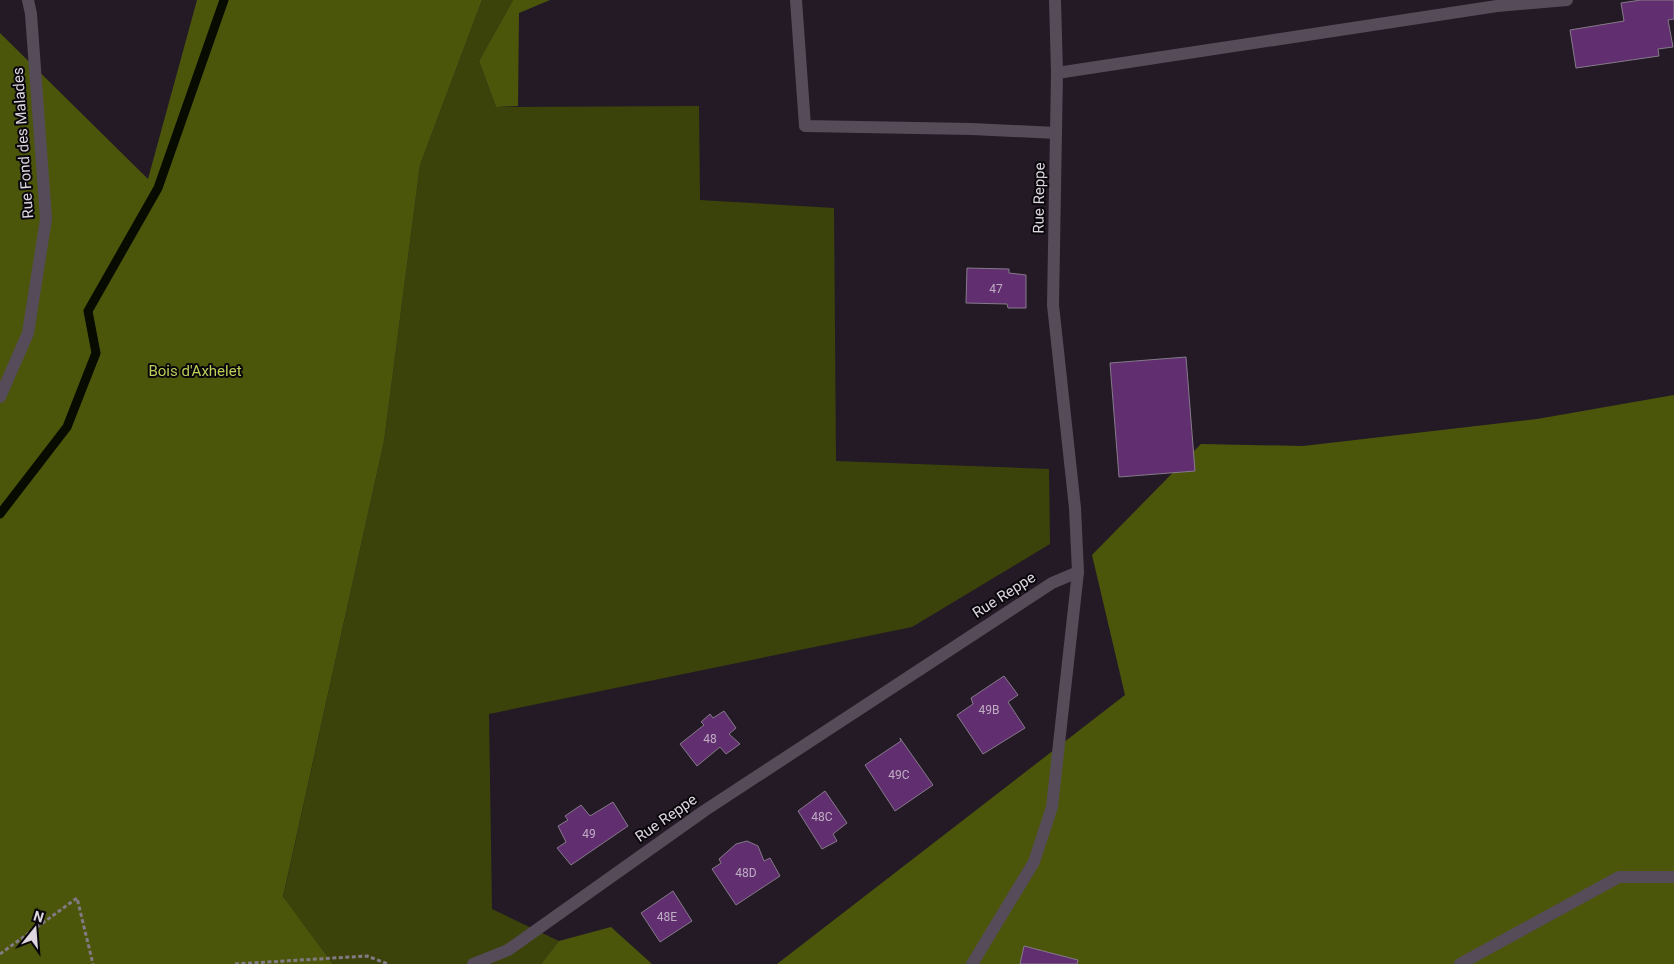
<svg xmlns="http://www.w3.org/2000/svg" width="1674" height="964" viewBox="0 0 1674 964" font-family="Roboto,sans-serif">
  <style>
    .green { fill: #3b430b }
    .forest { fill: #4c560b }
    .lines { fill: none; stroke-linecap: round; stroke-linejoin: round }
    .stream { stroke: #080b00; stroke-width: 9 }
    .building { fill: #612f70; stroke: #857a89 }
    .path { stroke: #827a85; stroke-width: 3; stroke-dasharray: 4 2.5; stroke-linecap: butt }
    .lane { stroke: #564b59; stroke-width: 12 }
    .street { stroke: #564b59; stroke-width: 12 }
    .labels { text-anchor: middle; stroke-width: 4; stroke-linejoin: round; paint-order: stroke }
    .number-label { font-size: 12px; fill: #bfadc4 }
    .street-label { font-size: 15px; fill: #ded7e0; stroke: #0a070c }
    .park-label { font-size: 15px; fill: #bccf57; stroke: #0a070c }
  </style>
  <rect width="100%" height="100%" fill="#231a26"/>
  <polygon class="green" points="482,0 513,0 479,61 496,107 699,106 700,200 834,208 836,461 1049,469 1050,544 912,627 489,714 492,909 559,941 541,964 333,964 283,898 384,441 420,165"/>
  <g class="forest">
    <polygon points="197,0 482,0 420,165 384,441 283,897 333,964 0,964 0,33 148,179"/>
    <polygon points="513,0 550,0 519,13 518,106 496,107 479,61"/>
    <polygon points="1674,395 1674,964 777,964 1125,695 1092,555 1201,444 1303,446 1537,419"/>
    <polygon points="611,927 652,964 541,964 559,941"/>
  </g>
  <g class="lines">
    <polyline class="stream" points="0,514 67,427 96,353 88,311 158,188 224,0"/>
  </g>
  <g class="building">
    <polygon points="1641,0 1674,0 1674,19 1668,20 1673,47 1658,49 1659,56 1576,68 1570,30 1624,21 1621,3"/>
    <polygon points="967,268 1009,269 1009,273 1026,275 1026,308 1008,308 1007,304 966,303"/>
    <polygon points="1186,357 1195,471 1119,477 1110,363"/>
    <polygon points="1004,676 1018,695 1008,702 1025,728 983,754 957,715 973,704 971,698"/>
    <polygon points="724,711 736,728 729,734 740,744 726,754 720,747 697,766 680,744 704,725 701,722 710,714 713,718"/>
    <polygon points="900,738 933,785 895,811 865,765 901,741"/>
    <polygon points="825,791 847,823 833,834 837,841 822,849 798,811"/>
    <polygon points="613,802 628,826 571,865 557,848 566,842 558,826 568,820 565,816 581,805 590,816"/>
    <polygon points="747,841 758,846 764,861 770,858 780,876 736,905 712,869 721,863 719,859 736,844"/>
    <polygon points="673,891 692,921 660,942 641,913"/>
    <polygon points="1024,946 1078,960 1077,964 1020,964"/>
  </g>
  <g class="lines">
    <g class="path">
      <polyline points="0,954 77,898 93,964"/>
      <polyline points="235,964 367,956 388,964"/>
    </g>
    <g class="lane">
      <polyline points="796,0 805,126 972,129 1056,133"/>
      <polyline points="1057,73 1497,6 1567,0"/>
      <polyline points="1460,964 1619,877 1674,877"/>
    </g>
    <g class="street">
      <polyline points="0,397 28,333 46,219 31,14 28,0"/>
      <polyline points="473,964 508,950 704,811 1052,583 1078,572 1075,508 1053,305 1057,73 1055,0"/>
      <polyline points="972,964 1034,862 1052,807 1078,572"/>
    </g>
  </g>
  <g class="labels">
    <g class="number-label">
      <text x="996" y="293">47</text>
      <text x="989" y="714">49B</text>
      <text x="710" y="743">48</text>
      <text x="899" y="779">49C</text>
      <text x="822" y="821">48C</text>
      <text x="589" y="838">49</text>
      <text x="746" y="877">48D</text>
      <text x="667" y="921">48E</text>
    </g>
    <g class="street-label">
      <text transform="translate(23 143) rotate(-94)" y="5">Rue Fond des Malades</text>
      <text transform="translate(1039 198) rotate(-89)" y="5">Rue Reppe</text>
      <text transform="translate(1004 595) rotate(-33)" y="5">Rue Reppe</text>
      <text transform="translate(666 818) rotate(-35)" y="5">Rue Reppe</text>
    </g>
    <g class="park-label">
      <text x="195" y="376">Bois d'Axhelet</text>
    </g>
  </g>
  <g transform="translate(35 929) rotate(17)" stroke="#0a070c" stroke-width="4" paint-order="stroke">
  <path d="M0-4L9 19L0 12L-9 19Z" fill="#ded7e0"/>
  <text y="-8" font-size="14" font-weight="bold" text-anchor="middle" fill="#ded7e0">N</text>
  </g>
</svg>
